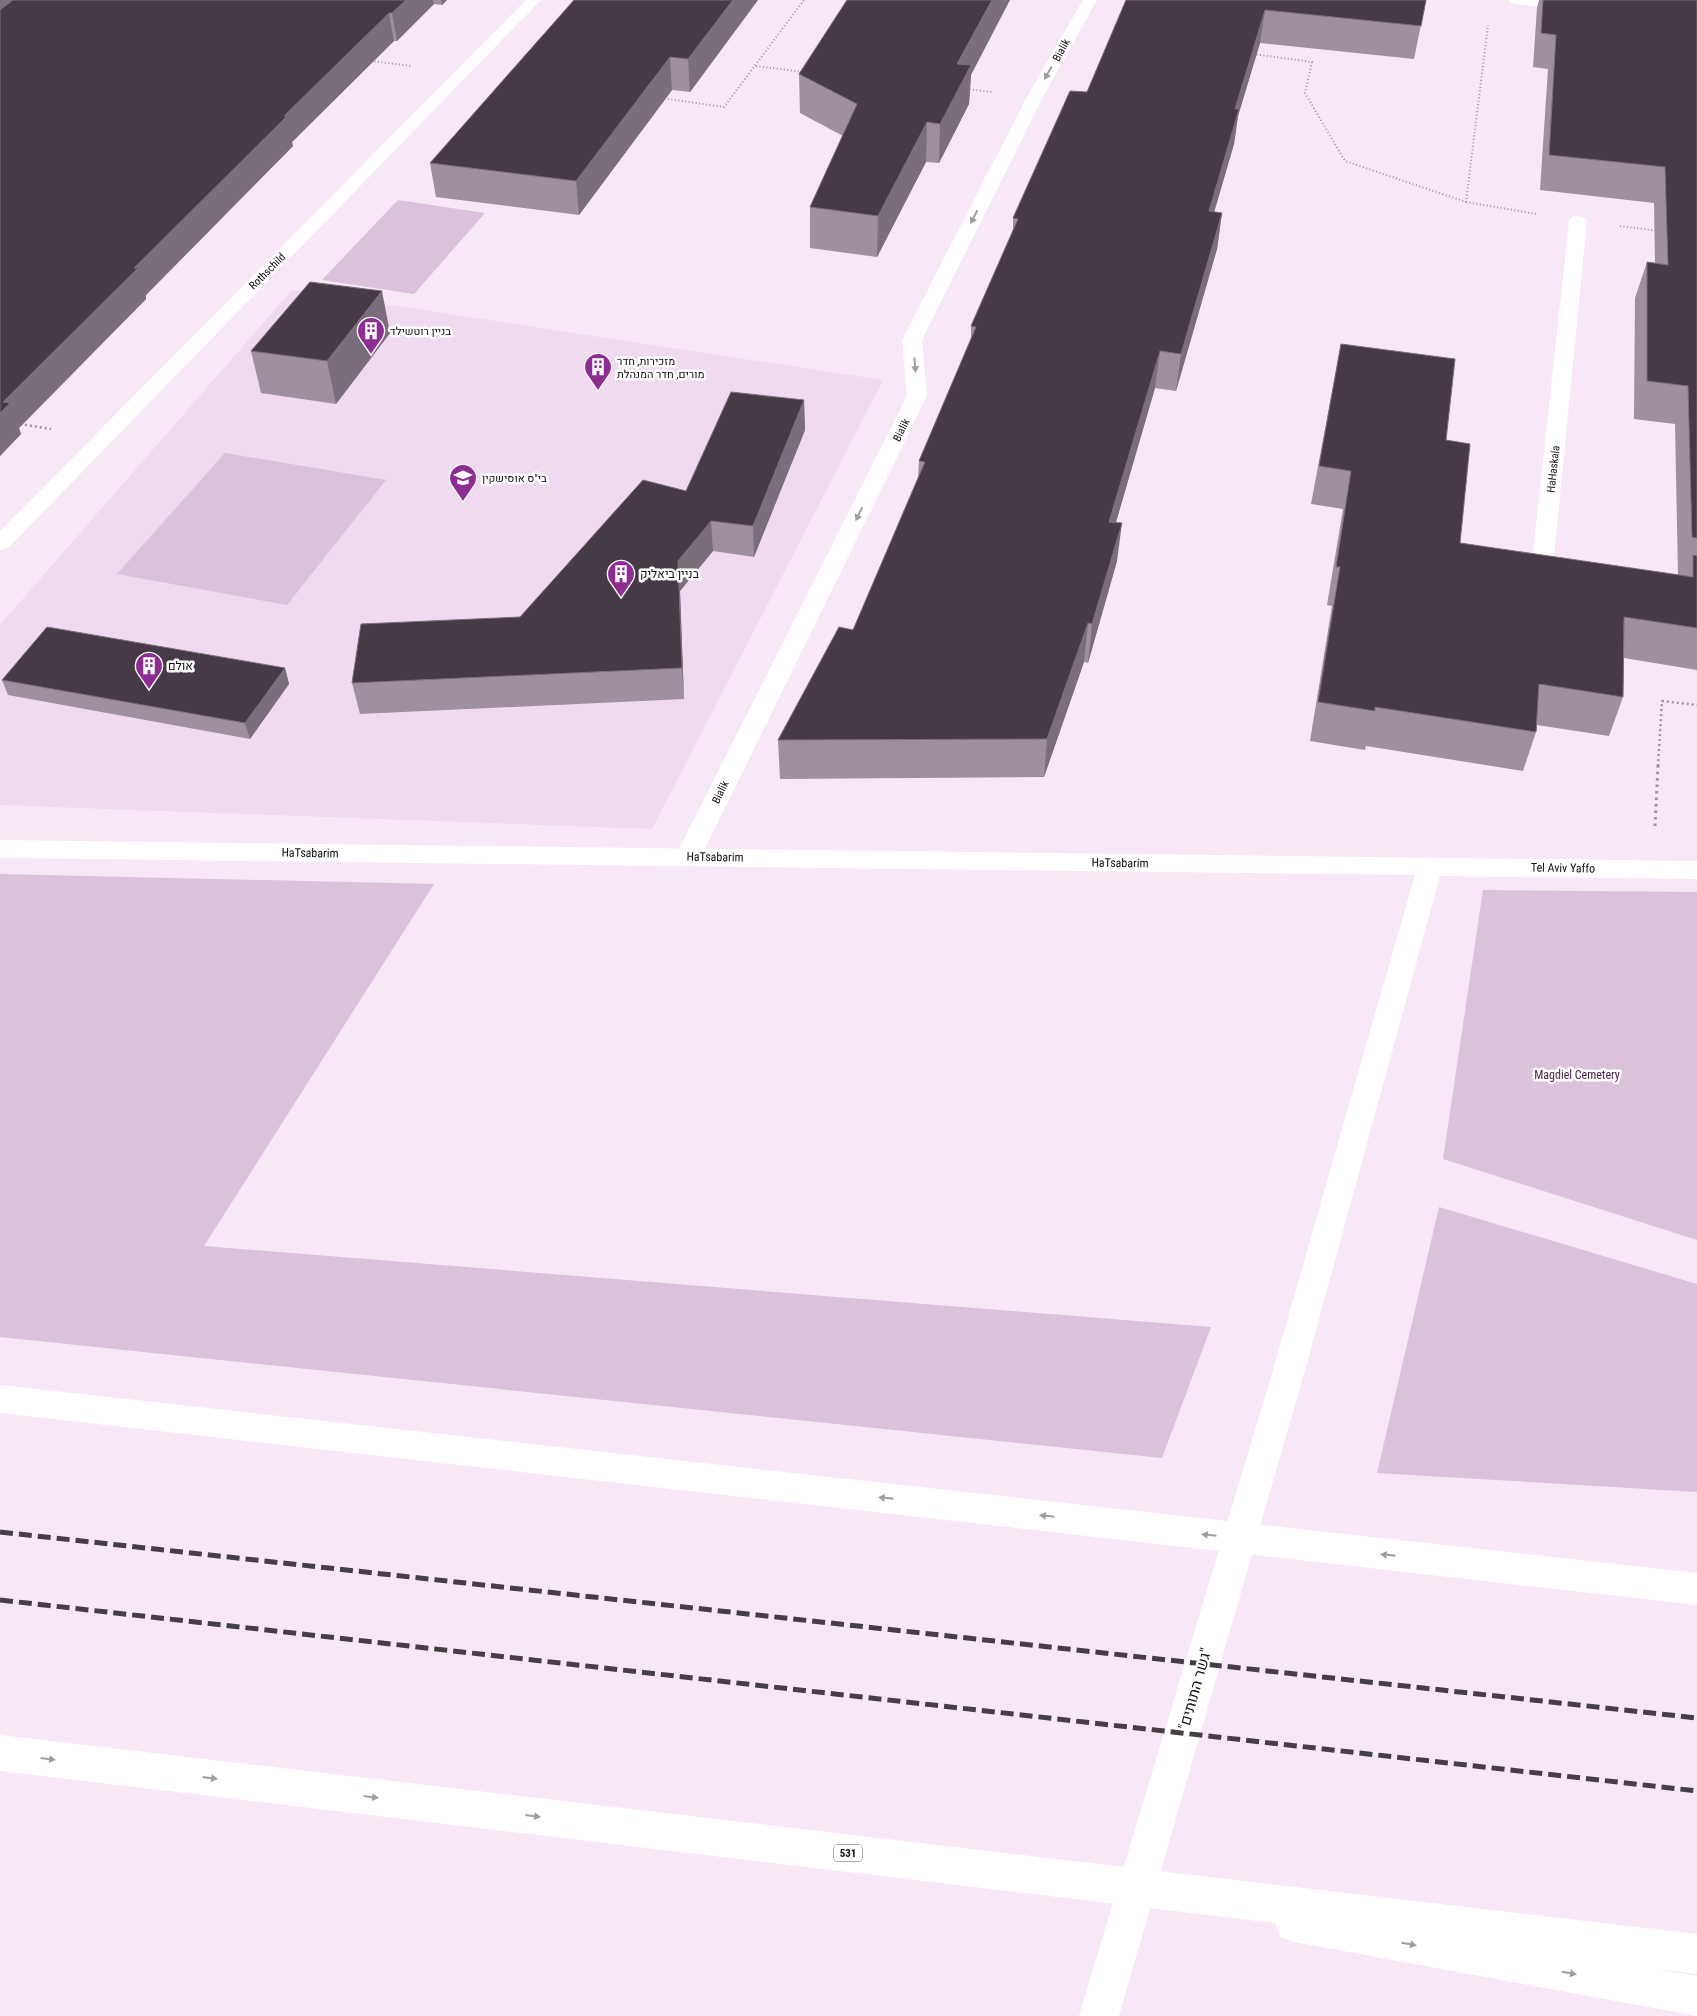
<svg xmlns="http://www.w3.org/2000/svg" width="1697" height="2016" viewBox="0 0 1697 2016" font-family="'Roboto Condensed',Heebo,sans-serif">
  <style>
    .built { fill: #efdaf0 }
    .green { fill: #d9c2da }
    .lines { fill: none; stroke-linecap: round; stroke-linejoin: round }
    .path-far2 { stroke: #a094a0; stroke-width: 2; stroke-dasharray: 1 2.5; stroke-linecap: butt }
    .path-far1 { stroke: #a094a0; stroke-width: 2.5; stroke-dasharray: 2 3; stroke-linecap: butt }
    .path { stroke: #a094a0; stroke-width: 3; stroke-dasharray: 2.5 4; stroke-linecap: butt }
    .street { fill: #fff; fill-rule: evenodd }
    .secondary { fill: #fff; fill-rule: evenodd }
    .highway { fill: #fff; fill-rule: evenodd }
    .rail { stroke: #453e45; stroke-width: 5; stroke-dasharray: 13 6; stroke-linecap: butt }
    .wall { fill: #9e909f }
    .shaded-wall { fill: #7b6e7c }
    .building { fill: #463a47; stroke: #7b6e7c }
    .oneway { fill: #a09ea0 }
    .labels { text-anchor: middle; stroke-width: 5; stroke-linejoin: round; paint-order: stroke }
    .far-street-label { font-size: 11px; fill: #110c11; stroke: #fff }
    .far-poi-label { font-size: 11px; fill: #110c11; stroke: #fff; text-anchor: start }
    .shield { fill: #fff; stroke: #585558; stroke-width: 1 }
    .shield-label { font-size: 11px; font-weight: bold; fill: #110c11 }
    .poi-label { font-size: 12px; fill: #110c11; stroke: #fff; text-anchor: start }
    .street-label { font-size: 12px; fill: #110c11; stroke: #fff }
    .park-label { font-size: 12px; fill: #461f48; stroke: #fff }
    .near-street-label { font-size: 15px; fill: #110c11; stroke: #fff }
  </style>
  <rect width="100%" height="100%" fill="#f7e7f7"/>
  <polygon class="built" points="292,290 883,380 652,829 0,805 0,625"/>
  <g class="green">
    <polygon points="398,200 485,213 414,294 322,280"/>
    <polygon points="225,453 386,480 287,605 117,574"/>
    <polygon points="0,874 434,884 204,1246 1211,1327 1162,1458 0,1337"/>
    <polygon points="1483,890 1697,892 1697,1240 1443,1159"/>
    <polygon points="1439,1207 1697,1284 1697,1492 1377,1473"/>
  </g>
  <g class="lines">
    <g class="path-far2">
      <polyline points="1253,54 1312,62 1305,93 1345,161 1466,202 1488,25"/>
      <polyline points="371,61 412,66"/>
      <polyline points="756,66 803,72"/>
      <polyline points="966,89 992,92"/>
      <polyline points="661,98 724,107 804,0"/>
      <polyline points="1466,202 1537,214"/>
      <polyline points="1620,226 1658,231"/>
    </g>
    <g class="path-far1">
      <polyline points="20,424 51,429"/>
      <polyline points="1658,766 1662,701 1697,705"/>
    </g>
    <polyline class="path" points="1655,826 1658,765"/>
    <g class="street">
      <polygon points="1083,0 1097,0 1043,97 922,340 927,396 701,857 697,863 688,866 679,863 675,857 907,396 902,340 1027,97"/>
      <polygon points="1578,216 1584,217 1587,221 1554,557 1580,562 1583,567 1580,572 1572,574 1535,567 1532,562 1569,221 1572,217"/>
    </g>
    <g class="secondary">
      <polygon points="526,0 541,0 8,548 0,550 0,531"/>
      <polygon points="1508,0 1561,0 1581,3 1584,6 1581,9 1576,11 1515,4 1510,3"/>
      <polygon points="0,840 1697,861 1697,879 1440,876 1307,1363 1119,2016 1079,2016 1275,1363 1415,875 0,858"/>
    </g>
    <g class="highway">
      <polygon points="0,1385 1697,1573 1697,1605 0,1413"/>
      <polygon points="0,1735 1697,1934 1697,1974 1656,1969 1697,1976 1697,2016 1294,1942 1280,1937 1275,1923 0,1771"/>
    </g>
    <g class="rail">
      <polyline points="0,1532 1697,1718"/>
      <polyline points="0,1600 1697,1791"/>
    </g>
  </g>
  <g class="wall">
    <polygon points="0,0 447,0 442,5 434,4 397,41 394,41 292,142 293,146 146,295 146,299 19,428 21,434 0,456"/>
    <polygon points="758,0 690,92 672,90 579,215 436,197 430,163"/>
    <polygon points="1126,0 1426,0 1414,59 1260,43 1238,116 1234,144 1214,212 1222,213 1217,249 1176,391 1155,388 1116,522 1117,561 1088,663 1084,662 1044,777 780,779 778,740 853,630 918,477 919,461 971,339 971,326 1013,231 1013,218 1087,92"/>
    <polygon points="1539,0 1697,0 1697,670 1624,658 1623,697 1609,736 1537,725 1536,732 1523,771 1366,746 1365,750 1310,741 1332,606 1327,605 1343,509 1311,504 1341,344 1446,440 1460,543 1678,575 1675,424 1634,419 1635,298 1647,262 1655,263 1654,203 1540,190 1548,69 1533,67 1537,8"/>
    <polygon points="799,74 971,75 969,104 939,163 926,162 877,257 810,248 810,207 843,136 800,113"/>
    <polygon points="390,333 336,404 261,393 251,351"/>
    <polygon points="804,400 805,430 754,557 713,551 680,591 684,699 360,714 352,683 520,617 686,491"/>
    <polygon points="285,668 289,684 250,739 8,695 2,680"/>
  </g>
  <g class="shaded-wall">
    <polygon points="0,0 35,0 0,26"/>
    <polygon points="406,0 433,0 434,4 397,41 392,13"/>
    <polygon points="441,0 447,0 442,5"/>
    <polygon points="733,0 758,0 690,92 688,59"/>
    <polygon points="992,0 1010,0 971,75 969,104 939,163 940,124 957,64"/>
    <polygon points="1265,10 1260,43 1238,116 1234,144 1204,247 1209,211 1235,109"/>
    <polygon points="389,13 394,41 292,142 293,146 146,295 146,299 19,428 21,434 0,456 0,413 3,402 284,116"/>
    <polygon points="670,57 672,90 579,215 576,181"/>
    <polygon points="927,122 926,162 877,257 878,216"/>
    <polygon points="1222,213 1217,249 1176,391 1181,354"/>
    <polygon points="382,291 390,333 336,404 327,361"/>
    <polygon points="1160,351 1155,388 1105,560 1109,522"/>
    <polygon points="804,400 805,430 754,557 753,526"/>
    <polygon points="711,521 713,551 680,591 684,699 682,668 678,561"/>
    <polygon points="1122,523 1117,561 1088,663 1092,624"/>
    <polygon points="1088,623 1084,662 1044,777 1047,739"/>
    <polygon points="285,668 289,684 250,739 245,723"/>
  </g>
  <g class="building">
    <polygon points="13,0 406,0 392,13 389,13 284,116 287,116 134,268 138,268 3,402 10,403 0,413 0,10"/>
    <polygon points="574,0 733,0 688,59 670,57 576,181 430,163"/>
    <polygon points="847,0 992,0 957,64 971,65 940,124 927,122 878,216 810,207 857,104 799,74"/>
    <polygon points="1126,0 1426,0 1421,26 1265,10 1235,109 1239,109 1209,211 1222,213 1181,354 1160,351 1109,522 1122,523 1092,624 1088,623 1047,739 778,740 839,627 853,630 925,462 919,461 976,327 971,326 1018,219 1013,218 1070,91 1087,92"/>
    <polygon points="1543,0 1697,0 1697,538 1692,537 1688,386 1647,381 1647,262 1668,265 1665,167 1549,155 1556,35 1541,33"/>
    <polygon points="310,282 382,291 327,361 251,351"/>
    <polygon points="1341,344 1455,359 1446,440 1470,444 1460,543 1693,577 1693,555 1697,556 1697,628 1624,617 1623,697 1539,684 1536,732 1375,707 1375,711 1318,702 1340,567 1336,567 1351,471 1319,466"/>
    <polygon points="731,392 804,400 753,526 711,521 678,561 682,668 352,683 361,624 520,617 643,480 686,491"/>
    <polygon points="47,627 285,668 245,723 2,680"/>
  </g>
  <defs><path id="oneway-solid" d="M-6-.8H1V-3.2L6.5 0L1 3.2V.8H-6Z" transform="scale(1.25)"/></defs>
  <g class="oneway">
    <use href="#oneway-solid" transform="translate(1048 73) rotate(119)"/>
    <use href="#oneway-solid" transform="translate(974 217) rotate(117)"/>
    <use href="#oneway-solid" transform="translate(915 365) rotate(85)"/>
    <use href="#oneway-solid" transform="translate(859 514) rotate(116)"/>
    <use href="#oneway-solid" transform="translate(886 1498) rotate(-174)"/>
    <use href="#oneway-solid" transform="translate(1047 1516) rotate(-174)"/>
    <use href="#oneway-solid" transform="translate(1209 1535) rotate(-174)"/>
    <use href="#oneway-solid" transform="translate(1388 1555) rotate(-174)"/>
    <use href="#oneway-solid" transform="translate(48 1759) rotate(7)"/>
    <use href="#oneway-solid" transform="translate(210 1778) rotate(7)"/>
    <use href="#oneway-solid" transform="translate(371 1797) rotate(7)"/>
    <use href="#oneway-solid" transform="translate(533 1816) rotate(7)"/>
    <use href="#oneway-solid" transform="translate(1409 1944) rotate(10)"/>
    <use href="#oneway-solid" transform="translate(1569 1973) rotate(10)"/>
  </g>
  <defs>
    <symbol id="building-pin" viewBox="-11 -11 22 30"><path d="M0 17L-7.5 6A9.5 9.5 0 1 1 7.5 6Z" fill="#8e2c94" stroke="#fff"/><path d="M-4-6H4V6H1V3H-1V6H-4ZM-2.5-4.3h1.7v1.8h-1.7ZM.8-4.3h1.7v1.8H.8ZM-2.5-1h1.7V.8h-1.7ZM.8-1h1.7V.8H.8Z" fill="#fff"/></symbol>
    <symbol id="school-pin" viewBox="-11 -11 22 30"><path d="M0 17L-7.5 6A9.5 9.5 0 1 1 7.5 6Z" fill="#8e2c94" stroke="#fff"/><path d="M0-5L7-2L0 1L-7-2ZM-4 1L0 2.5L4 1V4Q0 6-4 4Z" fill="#fff"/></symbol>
  </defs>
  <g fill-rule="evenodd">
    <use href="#building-pin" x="355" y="315" width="32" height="43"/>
    <use href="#building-pin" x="582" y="351" width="32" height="43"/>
    <use href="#school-pin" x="447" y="462" width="32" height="43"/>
    <use href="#building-pin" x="605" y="558" width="32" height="43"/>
    <use href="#building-pin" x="133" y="650" width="32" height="43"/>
  </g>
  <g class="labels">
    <g class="far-street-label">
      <text transform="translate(1061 50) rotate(-61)" y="4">Bialik</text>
      <text transform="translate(267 271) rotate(-45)" y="4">Rothschild</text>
      <text transform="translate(901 430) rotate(-64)" y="4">Bialik</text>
      <text transform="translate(1553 469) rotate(-84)" y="4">HaHaskala</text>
      <text transform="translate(720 792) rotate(-64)" y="4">Bialik</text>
    </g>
    <g class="far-poi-label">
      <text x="390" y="335">בניין רוטשילד</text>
      <text x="617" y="365">מזכירות, חדר<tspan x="617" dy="13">מורים, חדר המנהלת</tspan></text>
      <text x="482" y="482">בי"ס אוסישקין</text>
    </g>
    <rect class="shield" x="834" y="1844.5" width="28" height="17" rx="4"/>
    <g class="shield-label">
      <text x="848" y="1857">531</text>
    </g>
    <g class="poi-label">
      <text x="640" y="578">בניין ביאליק</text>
      <text x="168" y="670">אולם</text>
    </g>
    <g class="street-label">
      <text transform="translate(310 853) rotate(1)" y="4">HaTsabarim</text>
      <text transform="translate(715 857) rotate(1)" y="4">HaTsabarim</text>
      <text transform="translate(1120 863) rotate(1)" y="4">HaTsabarim</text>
      <text transform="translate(1563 868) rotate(1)" y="4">Tel Aviv Yaffo</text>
    </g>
    <g class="park-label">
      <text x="1577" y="1079">Magdiel Cemetery</text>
    </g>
    <g class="near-street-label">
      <text transform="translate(1195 1689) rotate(-74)" y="5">"גשר התותים"</text>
    </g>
  </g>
</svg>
